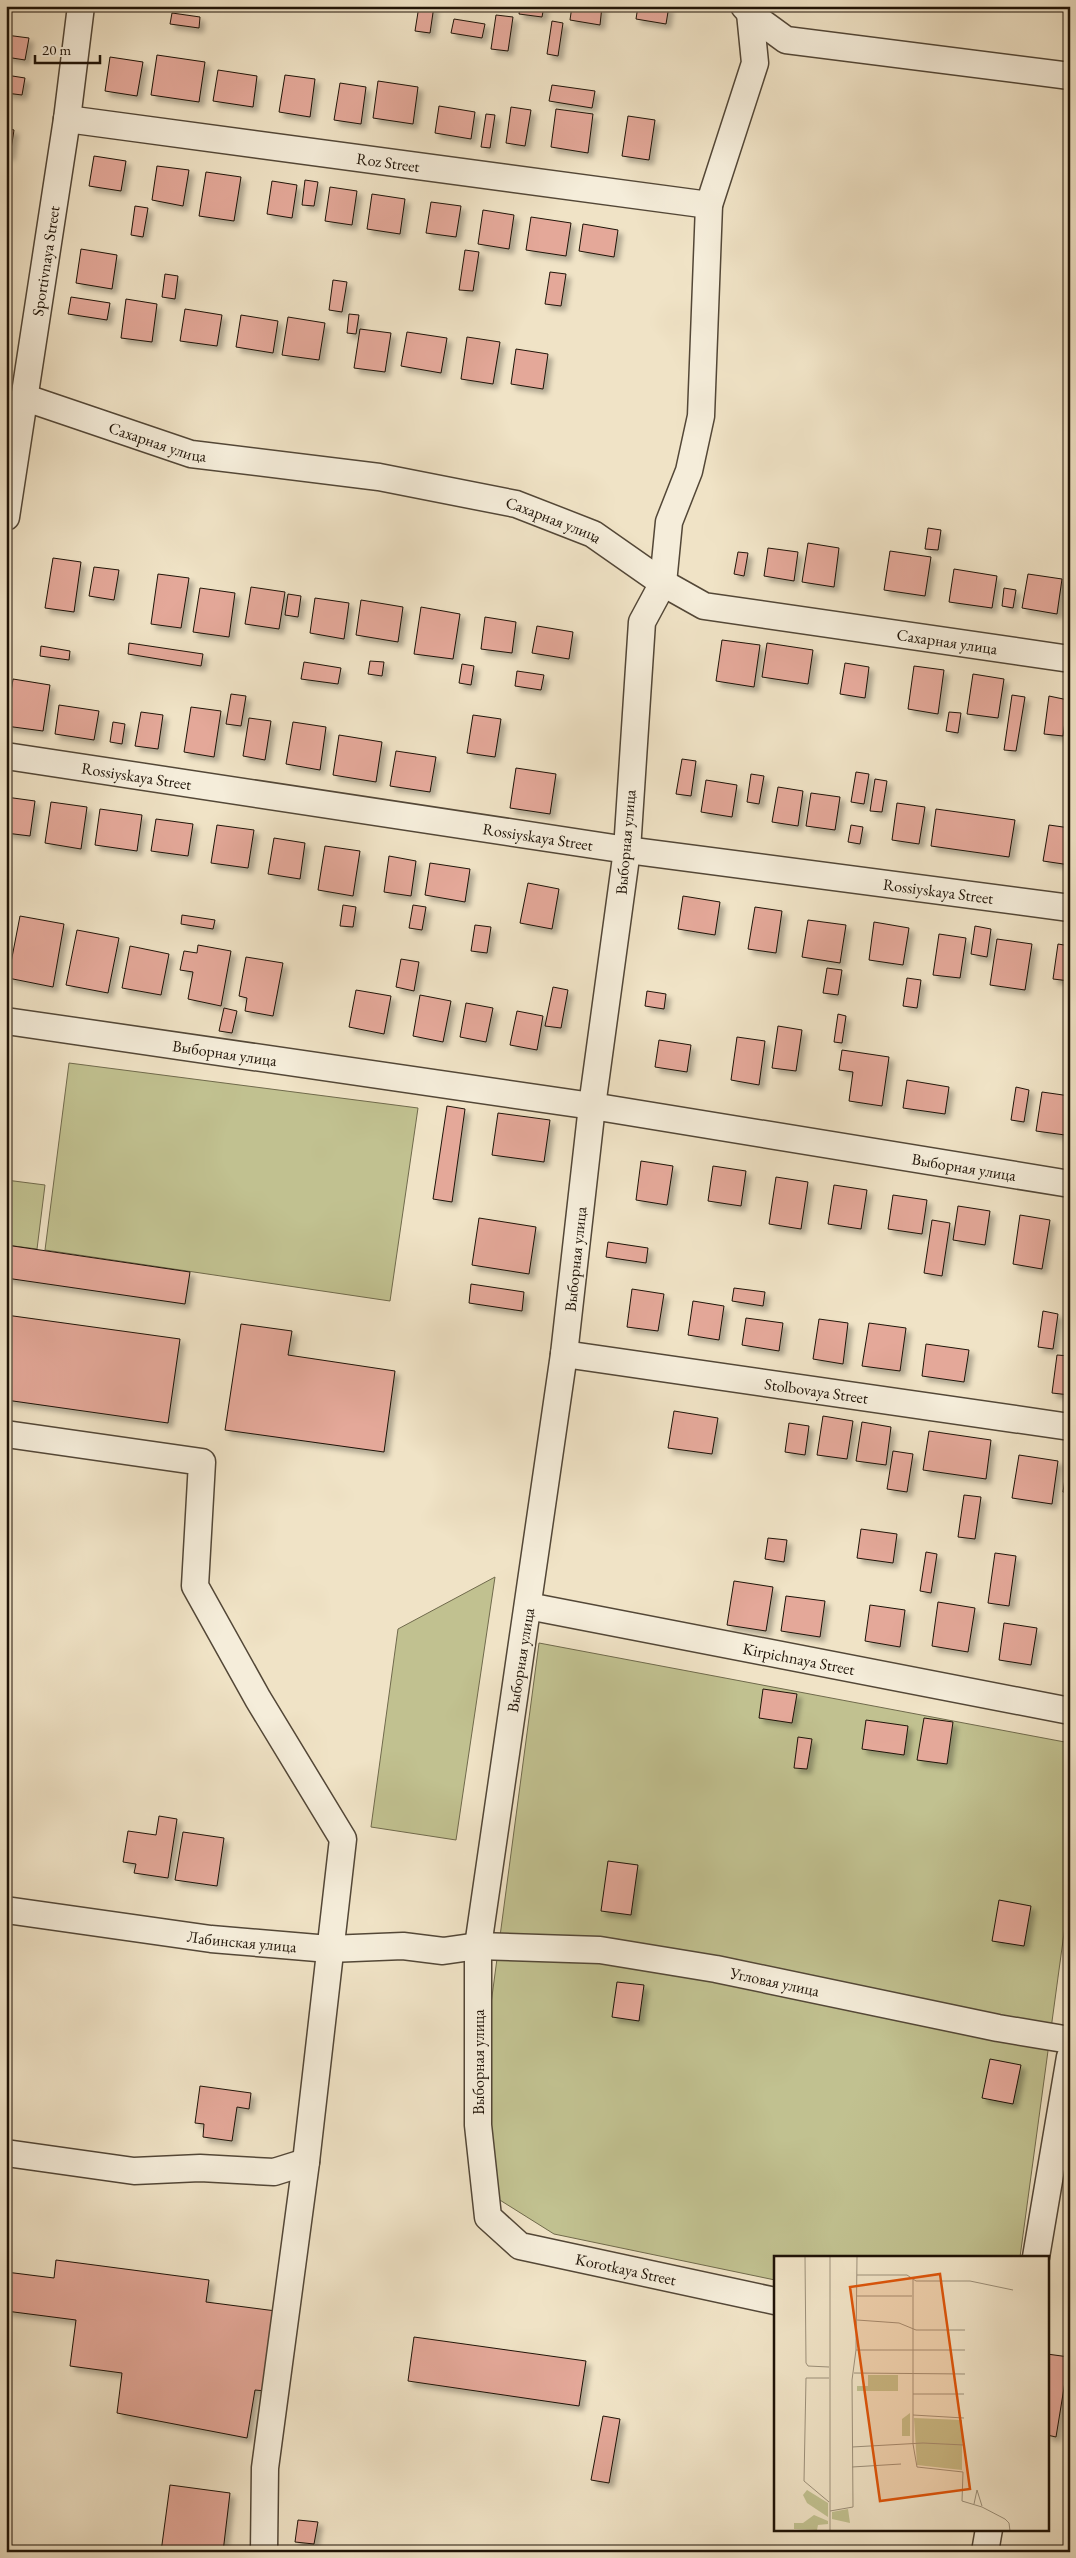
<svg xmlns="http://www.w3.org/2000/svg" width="1076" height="2558" viewBox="0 0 1076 2558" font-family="'EB Garamond',serif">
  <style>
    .green { fill: #c1c190; stroke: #706a4c }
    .building { fill: #e4a899; stroke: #1f1307; filter: url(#shadow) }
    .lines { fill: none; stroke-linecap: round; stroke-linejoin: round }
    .minor-casing { stroke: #534737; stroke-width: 29 }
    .minor { stroke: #f5edda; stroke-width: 26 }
    .labels { text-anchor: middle; stroke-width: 4; stroke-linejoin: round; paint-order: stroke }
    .street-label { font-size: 16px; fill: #1f1307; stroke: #f5edda }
    .inset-road { fill: none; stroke: #9c907a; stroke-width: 1 }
    .view { fill: #de560c; fill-opacity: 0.15; stroke: #de560c; stroke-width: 2.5 }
    .inset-edge { fill: none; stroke: #1f1307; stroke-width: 2.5 }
  </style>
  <defs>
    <filter id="shadow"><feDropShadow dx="4.5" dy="4.5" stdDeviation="2.5" flood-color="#0004"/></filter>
  </defs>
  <rect width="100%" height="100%" fill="#f0e3c6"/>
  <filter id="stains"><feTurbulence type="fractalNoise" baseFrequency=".004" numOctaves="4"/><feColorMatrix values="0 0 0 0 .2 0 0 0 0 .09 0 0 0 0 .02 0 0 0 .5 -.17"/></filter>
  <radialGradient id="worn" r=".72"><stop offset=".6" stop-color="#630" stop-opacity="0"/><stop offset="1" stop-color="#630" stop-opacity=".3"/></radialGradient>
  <g class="green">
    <polygon points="69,1063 418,1108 390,1301 45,1250"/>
    <polygon points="6,1180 45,1185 37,1249 6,1245"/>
    <polygon points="495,1577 456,1840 371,1827 398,1629"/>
    <polygon points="539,1643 1070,1743 1070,1889 1020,2257 775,2257 775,2280 554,2234 495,2197 487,2034"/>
  </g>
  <g class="building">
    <polygon points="419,6 434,6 430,33 415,31"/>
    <polygon points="520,6 544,6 542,17 519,14"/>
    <polygon points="572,6 602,6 600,25 570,20"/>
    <polygon points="638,6 669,6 666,24 636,19"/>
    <polygon points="172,13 200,17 199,28 170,24"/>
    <polygon points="496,15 513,17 508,51 491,49"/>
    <polygon points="454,19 485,24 482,38 451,33"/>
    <polygon points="552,21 563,23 558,56 547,54"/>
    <polygon points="6,35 29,38 25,60 6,57"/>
    <polygon points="157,55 205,62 199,102 151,95"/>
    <polygon points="110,57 143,62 137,96 105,91"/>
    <polygon points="218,70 257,76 253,107 213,101"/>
    <polygon points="6,75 25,78 22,95 6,93"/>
    <polygon points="285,75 315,79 310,117 279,112"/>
    <polygon points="378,81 418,87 413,124 373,118"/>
    <polygon points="340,83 366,87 361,124 334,120"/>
    <polygon points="552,85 595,91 592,108 549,101"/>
    <polygon points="439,106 475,112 471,139 435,133"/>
    <polygon points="511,107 531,110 525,146 506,143"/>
    <polygon points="556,109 593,114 588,153 551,147"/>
    <polygon points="486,114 495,115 490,148 481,147"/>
    <polygon points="628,116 655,120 649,160 622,156"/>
    <polygon points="6,128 14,130 10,156 6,155"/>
    <polygon points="94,156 126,161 121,191 89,186"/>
    <polygon points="157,166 189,170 183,206 152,200"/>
    <polygon points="206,172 241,177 234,221 199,216"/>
    <polygon points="305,180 318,182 314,206 302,205"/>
    <polygon points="272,181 297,185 292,218 267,214"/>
    <polygon points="330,187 357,191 352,225 325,221"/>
    <polygon points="372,194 405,199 400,234 367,229"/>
    <polygon points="431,202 461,206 456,237 426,233"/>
    <polygon points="135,206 148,208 143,237 131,235"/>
    <polygon points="483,210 514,215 509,249 478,244"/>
    <polygon points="531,217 571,223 566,256 526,250"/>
    <polygon points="583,224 618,230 614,257 579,251"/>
    <polygon points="81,249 117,255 112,289 76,283"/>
    <polygon points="465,250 479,252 473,291 459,290"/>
    <polygon points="550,272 566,274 561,306 545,304"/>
    <polygon points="165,274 178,276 175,299 162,297"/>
    <polygon points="333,280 347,282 342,312 329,310"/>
    <polygon points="71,297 110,303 107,320 68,314"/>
    <polygon points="126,299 157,304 152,342 121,338"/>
    <polygon points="185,309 222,315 217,346 180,341"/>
    <polygon points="349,314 359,315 356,334 347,333"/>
    <polygon points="241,315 278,321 273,353 236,347"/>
    <polygon points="288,317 325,323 319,360 282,355"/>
    <polygon points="360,329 391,333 385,372 354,368"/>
    <polygon points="407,332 447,338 441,373 401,366"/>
    <polygon points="467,337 500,342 493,384 461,379"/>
    <polygon points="516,349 548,354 543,389 511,384"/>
    <polygon points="928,528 941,530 938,550 925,549"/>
    <polygon points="808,543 839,548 834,587 802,582"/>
    <polygon points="768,548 798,552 794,581 764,576"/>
    <polygon points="890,551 931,557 925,596 884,590"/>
    <polygon points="738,552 748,553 744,576 734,574"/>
    <polygon points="53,558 81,562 74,612 45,608"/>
    <polygon points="94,567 119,570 114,600 89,596"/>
    <polygon points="954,569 997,576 992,608 949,602"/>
    <polygon points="158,574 189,578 181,628 151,624"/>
    <polygon points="1028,574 1062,579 1057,614 1022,608"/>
    <polygon points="251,587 285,592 279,629 245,624"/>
    <polygon points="200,588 235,593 229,637 193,632"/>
    <polygon points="1004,588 1016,590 1013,608 1002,606"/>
    <polygon points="288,594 301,596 298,617 285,615"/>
    <polygon points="315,598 349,603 344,639 310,633"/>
    <polygon points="361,600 403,607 398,642 356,635"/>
    <polygon points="421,607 460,614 453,659 414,654"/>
    <polygon points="485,617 516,622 512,653 481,649"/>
    <polygon points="537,626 573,632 569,659 532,653"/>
    <polygon points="722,640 760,645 754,687 716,681"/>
    <polygon points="129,643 203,654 201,666 128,654"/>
    <polygon points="767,643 813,650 808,684 762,677"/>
    <polygon points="41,646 70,651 69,660 40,656"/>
    <polygon points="370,661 384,662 382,676 368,674"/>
    <polygon points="304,662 341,668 338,684 301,679"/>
    <polygon points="845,663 869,667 865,698 840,694"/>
    <polygon points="462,664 474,666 471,685 459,683"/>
    <polygon points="914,666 944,670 938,714 908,709"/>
    <polygon points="517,671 544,675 541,690 515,686"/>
    <polygon points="973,674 1004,679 998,718 967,714"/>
    <polygon points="13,679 50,685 43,731 6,726"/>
    <polygon points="231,694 246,696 241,726 226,724"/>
    <polygon points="1012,695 1025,697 1016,751 1004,750"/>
    <polygon points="1049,696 1068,700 1063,736 1044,734"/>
    <polygon points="59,705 99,711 94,740 55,734"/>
    <polygon points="191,707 221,711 214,757 184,752"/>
    <polygon points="141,712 163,715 158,749 135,746"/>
    <polygon points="949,712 961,713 958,733 946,731"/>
    <polygon points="473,715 501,719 495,757 467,753"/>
    <polygon points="249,718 271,721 265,760 243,756"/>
    <polygon points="113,722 125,724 122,744 110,742"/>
    <polygon points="293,722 326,727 320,770 286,764"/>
    <polygon points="339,735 382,742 376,782 333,775"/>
    <polygon points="396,751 436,757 430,792 390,786"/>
    <polygon points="682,759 696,761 691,796 676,794"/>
    <polygon points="516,768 556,774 550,814 510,808"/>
    <polygon points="856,772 869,774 864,804 851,802"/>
    <polygon points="751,774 764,776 759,804 747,802"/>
    <polygon points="875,779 887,781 882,812 870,811"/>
    <polygon points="706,780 737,785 732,817 701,812"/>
    <polygon points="778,787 803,791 798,826 772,822"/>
    <polygon points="811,793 840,797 835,830 806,826"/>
    <polygon points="6,797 35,801 30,836 6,833"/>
    <polygon points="51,802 87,807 81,849 45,843"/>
    <polygon points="897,803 925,807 919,844 892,840"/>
    <polygon points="100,809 142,815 137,851 95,845"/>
    <polygon points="936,809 1015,820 1009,857 931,846"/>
    <polygon points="156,819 193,824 188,856 151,851"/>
    <polygon points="217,825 254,830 248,868 211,863"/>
    <polygon points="851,825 863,827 860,844 848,842"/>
    <polygon points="1049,825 1070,828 1070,865 1043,861"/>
    <polygon points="274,838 305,843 300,879 268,874"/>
    <polygon points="325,846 360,851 353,896 318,890"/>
    <polygon points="389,856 416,861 411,896 384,892"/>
    <polygon points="430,863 470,869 465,902 425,895"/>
    <polygon points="528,883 559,889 552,929 520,923"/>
    <polygon points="683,896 720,902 715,935 678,929"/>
    <polygon points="343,905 356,907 353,927 340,926"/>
    <polygon points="413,905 426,907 422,930 409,928"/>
    <polygon points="755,907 782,911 776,953 748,949"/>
    <polygon points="182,915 215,920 213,929 181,924"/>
    <polygon points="20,916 64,924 53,987 8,978"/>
    <polygon points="808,920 846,925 840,963 802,957"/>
    <polygon points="874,922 909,928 903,965 869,960"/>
    <polygon points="475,925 491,927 487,953 471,951"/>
    <polygon points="975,926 991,929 987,957 971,954"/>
    <polygon points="77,930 119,938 108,993 66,985"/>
    <polygon points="939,934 966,938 960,978 933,975"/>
    <polygon points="997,939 1032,944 1025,990 990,985"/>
    <polygon points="1058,944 1070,946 1070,981 1053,979"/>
    <polygon points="198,945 231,951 221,1006 188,999 193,972 180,970 184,951 197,953"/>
    <polygon points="130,946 169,954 161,995 122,988"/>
    <polygon points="246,957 283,963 273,1016 245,1011 247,998 239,996"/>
    <polygon points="401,959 419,962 414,991 396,987"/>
    <polygon points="827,968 842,970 838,995 823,993"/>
    <polygon points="907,978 921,980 917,1008 903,1006"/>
    <polygon points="553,987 568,990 561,1028 545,1026"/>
    <polygon points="356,990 391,996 384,1034 349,1027"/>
    <polygon points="647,991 666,994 664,1009 645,1006"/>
    <polygon points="420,995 451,1001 443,1042 413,1036"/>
    <polygon points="466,1003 493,1008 486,1042 460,1037"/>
    <polygon points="224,1008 237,1011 232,1033 219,1031"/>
    <polygon points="517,1011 543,1016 537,1050 510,1045"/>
    <polygon points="838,1014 846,1016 842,1043 834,1042"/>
    <polygon points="778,1026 802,1030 796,1071 772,1068"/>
    <polygon points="737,1037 765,1041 759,1085 731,1080"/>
    <polygon points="659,1040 691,1045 687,1072 655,1067"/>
    <polygon points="842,1050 889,1057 882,1106 849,1101 853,1072 839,1070"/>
    <polygon points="907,1080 949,1087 945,1114 903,1108"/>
    <polygon points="1016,1087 1029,1090 1024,1122 1011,1120"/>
    <polygon points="1042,1092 1070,1096 1065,1135 1036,1131"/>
    <polygon points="447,1106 465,1109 452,1202 433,1199"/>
    <polygon points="498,1113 550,1120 544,1162 492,1155"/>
    <polygon points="641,1161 673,1166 667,1205 636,1200"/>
    <polygon points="713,1166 746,1171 741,1206 708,1201"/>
    <polygon points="776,1177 808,1182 801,1229 769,1224"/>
    <polygon points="834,1185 867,1190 861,1229 828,1224"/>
    <polygon points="893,1195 927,1200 922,1234 888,1229"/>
    <polygon points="958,1206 990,1211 985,1245 953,1240"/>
    <polygon points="1020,1215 1050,1220 1042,1269 1013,1264"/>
    <polygon points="479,1218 536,1227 529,1274 472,1265"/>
    <polygon points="932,1220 950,1223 942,1276 924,1273"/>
    <polygon points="608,1242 648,1248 646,1263 606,1257"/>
    <polygon points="6,1245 190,1272 185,1304 6,1278"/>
    <polygon points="471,1284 524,1292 522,1311 469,1303"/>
    <polygon points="734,1288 765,1292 763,1306 732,1301"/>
    <polygon points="632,1289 664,1294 658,1331 627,1327"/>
    <polygon points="693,1301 724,1306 719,1340 688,1335"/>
    <polygon points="1043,1311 1058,1314 1053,1349 1038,1347"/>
    <polygon points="6,1315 180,1339 168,1423 6,1400"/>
    <polygon points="746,1318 783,1323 779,1351 742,1345"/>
    <polygon points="819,1319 848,1323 843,1364 813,1359"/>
    <polygon points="869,1323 906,1328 900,1371 862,1366"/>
    <polygon points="241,1324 292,1331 288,1355 395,1371 384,1452 225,1430"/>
    <polygon points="926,1344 969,1350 964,1382 922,1376"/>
    <polygon points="1057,1355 1070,1356 1070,1395 1052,1393"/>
    <polygon points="674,1411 718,1418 712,1454 668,1448"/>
    <polygon points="823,1416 853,1421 847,1459 817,1455"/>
    <polygon points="862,1422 891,1427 886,1465 856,1461"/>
    <polygon points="789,1423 809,1426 805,1455 785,1452"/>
    <polygon points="929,1431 991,1440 986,1479 923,1470"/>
    <polygon points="893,1451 913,1454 907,1492 887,1489"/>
    <polygon points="1069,1451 1070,1451 1070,1493 1063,1492"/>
    <polygon points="1019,1455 1058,1461 1052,1504 1012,1498"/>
    <polygon points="964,1495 981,1497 975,1539 958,1537"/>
    <polygon points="861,1529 897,1534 893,1563 857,1558"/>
    <polygon points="768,1538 787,1540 784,1562 765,1559"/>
    <polygon points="926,1552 937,1554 931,1593 920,1591"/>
    <polygon points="995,1553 1016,1556 1009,1606 988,1603"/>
    <polygon points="734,1581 773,1587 766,1631 727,1625"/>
    <polygon points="786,1596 825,1601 820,1637 781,1631"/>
    <polygon points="938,1602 975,1608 968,1652 932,1646"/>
    <polygon points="870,1605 905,1610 900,1647 865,1641"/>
    <polygon points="1004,1623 1037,1628 1031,1665 999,1660"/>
    <polygon points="763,1689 797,1694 792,1723 759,1718"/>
    <polygon points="924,1718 953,1722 947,1764 917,1760"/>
    <polygon points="866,1720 908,1726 904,1755 862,1749"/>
    <polygon points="798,1737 812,1739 807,1769 794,1768"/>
    <polygon points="159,1816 177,1819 168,1878 134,1873 136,1864 123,1862 128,1831 156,1835"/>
    <polygon points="183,1832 224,1838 217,1886 175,1880"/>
    <polygon points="608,1861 638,1865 631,1915 601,1911"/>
    <polygon points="999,1900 1031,1906 1024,1946 992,1941"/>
    <polygon points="617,1982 644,1985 639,2021 612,2017"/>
    <polygon points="990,2059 1021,2065 1013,2104 982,2098"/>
    <polygon points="200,2086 251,2093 249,2109 237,2107 232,2141 203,2137 204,2124 195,2123"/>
    <polygon points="56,2260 209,2280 206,2302 276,2311 266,2391 255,2390 247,2438 117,2413 122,2373 70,2366 76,2320 6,2311 6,2272 54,2278"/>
    <polygon points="414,2337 586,2361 579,2406 408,2381"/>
    <polygon points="1047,2354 1069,2357 1056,2437 1047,2435"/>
    <polygon points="603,2416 620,2419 609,2483 591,2480"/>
    <polygon points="170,2485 230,2493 223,2552 161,2552"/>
    <polygon points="298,2520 318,2522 314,2544 295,2542"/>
  </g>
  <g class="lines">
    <defs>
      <g id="minor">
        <polyline points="744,6 753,16 786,40 1070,76"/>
        <path id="s1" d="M750 13 755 63 709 205 701 416 689 471 669 522 663 583 642 622 627 850 592 1106 564 1354 478 1946V2125L488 2217 520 2246 775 2301"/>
        <path id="s2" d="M67 119 709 205"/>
        <path id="s3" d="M26 398 191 454 379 477 516 504 593 534 663 583 704 606 1070 659"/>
        <path id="s4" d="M6 517 67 119 81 6"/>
        <path id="s5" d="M6 756 627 850 1070 908"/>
        <path id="s6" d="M6 1021 592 1106 1070 1184"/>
        <path id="s7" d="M564 1354 1070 1427"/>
        <polyline points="6,1434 202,1462 195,1586 258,1699 343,1839 306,2162 265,2468 264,2552"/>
        <path id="s8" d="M528 1606 1070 1711"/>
        <path id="s9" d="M6 1910 211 1939 329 1949 403 1946 443 1951 478 1946 600 1950 716 1969 998 2028 1070 2040"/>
        <polyline points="6,2153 134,2171 200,2168 274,2172 306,2162"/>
        <polyline points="1036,2257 1070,2057"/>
        <polyline points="985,2552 989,2529"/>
      </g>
    </defs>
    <use href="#minor" class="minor-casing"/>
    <use href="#minor" class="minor"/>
  </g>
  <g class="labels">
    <g class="street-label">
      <text dy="6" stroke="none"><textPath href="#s2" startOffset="324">Roz Street</textPath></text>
      <text dy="6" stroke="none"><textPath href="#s4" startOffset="259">Sportivnaya Street</textPath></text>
      <text dy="6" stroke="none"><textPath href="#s3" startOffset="139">Сахарная улица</textPath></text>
      <text dy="6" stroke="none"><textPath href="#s3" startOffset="544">Сахарная улица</textPath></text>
      <text dy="6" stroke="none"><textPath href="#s3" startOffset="964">Сахарная улица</textPath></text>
      <text dy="6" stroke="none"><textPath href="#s5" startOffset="132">Rossiyskaya Street</textPath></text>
      <text dy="6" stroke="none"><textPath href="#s5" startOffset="538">Rossiyskaya Street</textPath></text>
      <text transform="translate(625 842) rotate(-85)" y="6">Выборная улица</text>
      <text dy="6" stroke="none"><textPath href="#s5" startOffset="942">Rossiyskaya Street</textPath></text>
      <text dy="6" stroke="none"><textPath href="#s6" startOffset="221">Выборная улица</textPath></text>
      <text dy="6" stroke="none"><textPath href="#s6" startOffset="969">Выборная улица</textPath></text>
      <text transform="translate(575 1259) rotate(-84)" y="6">Выборная улица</text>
      <text dy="6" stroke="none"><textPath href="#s7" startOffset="255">Stolbovaya Street</textPath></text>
      <text dy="6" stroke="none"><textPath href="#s8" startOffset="276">Kirpichnaya Street</textPath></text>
      <text transform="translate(520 1660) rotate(-81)" y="6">Выборная улица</text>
      <text dy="6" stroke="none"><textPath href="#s9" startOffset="238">Лабинская улица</textPath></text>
      <text dy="6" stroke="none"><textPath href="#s9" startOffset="775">Угловая улица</textPath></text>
      <text transform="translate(478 2062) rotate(-90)" y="6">Выборная улица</text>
      <text dy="6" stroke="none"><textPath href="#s1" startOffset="2385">Korotkaya Street</textPath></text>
    </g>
  </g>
  <g transform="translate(774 2256)">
    <rect width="275" height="275" fill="#f0e3c6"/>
    <path d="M94 119H124V135H83V130H94ZM136 157V180H128V163ZM140 162 188 164V214L143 209ZM33 234 54 247V261L33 247 29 239ZM74 253 76 267 58 263V256ZM40 259 54 265V268L44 269 43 274 20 273V267H29Z" fill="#c1c190"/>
    <path class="inset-road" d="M31 0 32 107 34 110 55 111M56 0V275M83 19H133L142 25H196L239 34M139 23V188L143 211 189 216 188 245 208 251 231 263 235 267 236 275M83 40H138M83 64 125 67 142 74H191M82 94H191M80 117 191 118M139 138H190M139 159 190 162M78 191 149 187 190 189M78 211 127 208M55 246 30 225 32 122H55M200 248 203 234 208 250M56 255 79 251 78 124 82 94 83 0"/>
    <path class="view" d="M166 18 196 233 106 245 76 31Z"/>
    <rect width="275" height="275" class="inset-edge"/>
  </g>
  <rect width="1076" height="2558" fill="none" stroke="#f0e3c6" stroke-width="25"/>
  <rect x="8" y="8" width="1061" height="2543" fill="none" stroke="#1f1307" stroke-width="2.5"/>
  <rect x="12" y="12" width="1051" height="2533" fill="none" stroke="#1f1307"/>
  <path d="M35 55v8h65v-8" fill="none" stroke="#1f1307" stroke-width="2.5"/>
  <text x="42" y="55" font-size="15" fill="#1f1307" stroke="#f5edda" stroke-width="4" paint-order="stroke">20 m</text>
  <rect width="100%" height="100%" filter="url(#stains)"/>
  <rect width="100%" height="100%" fill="url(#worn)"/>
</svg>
